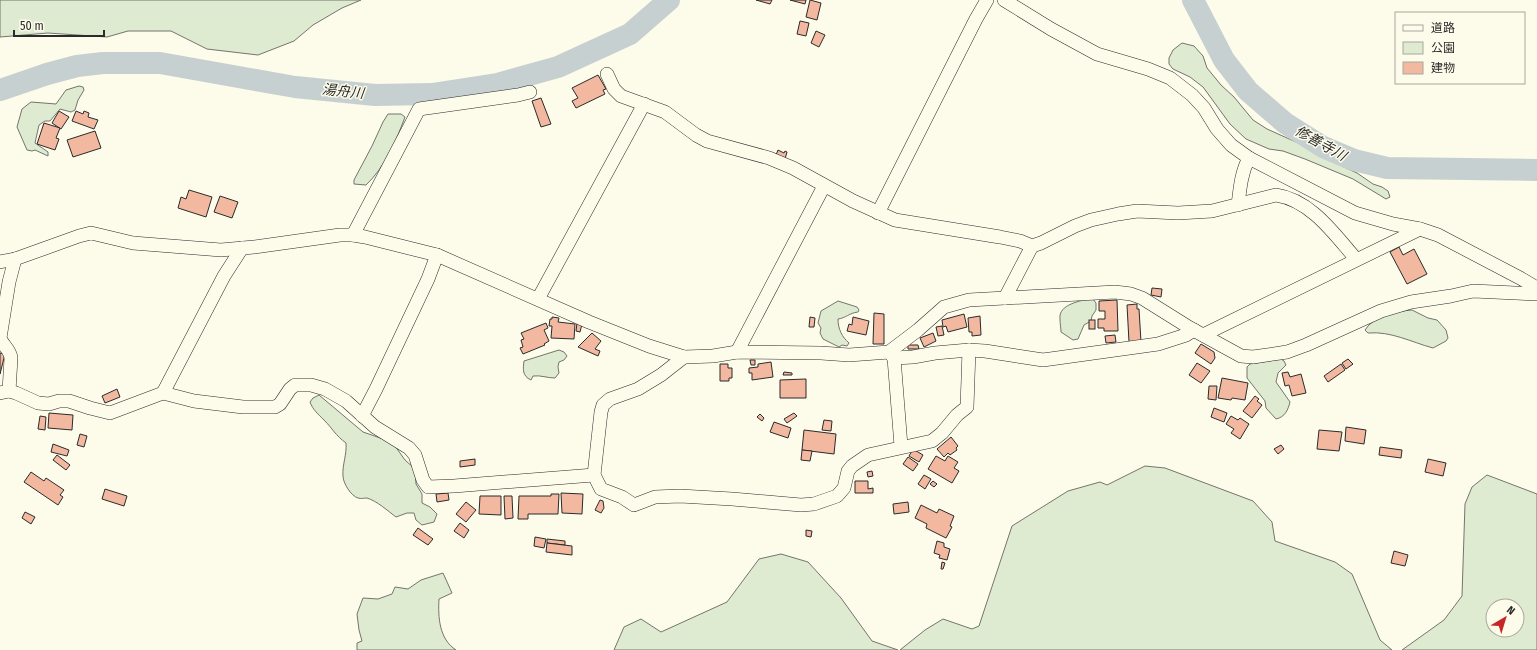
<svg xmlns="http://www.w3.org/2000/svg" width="1537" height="650" viewBox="0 0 1537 650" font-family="'Fira Sans Condensed','Noto Sans JP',sans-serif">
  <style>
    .green { fill: #deebd1; stroke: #74746e; fill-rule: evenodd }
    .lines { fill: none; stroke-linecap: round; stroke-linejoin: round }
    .river { stroke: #c7d0d0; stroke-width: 22 }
    .building { fill: #f2b8a0; stroke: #2b2b2b }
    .minor-casing { stroke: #2b2b2b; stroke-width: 14 }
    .minor { stroke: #fdfbea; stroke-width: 13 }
    .labels { text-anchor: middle; stroke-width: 3; stroke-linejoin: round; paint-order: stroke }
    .water-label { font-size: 14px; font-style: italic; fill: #2b2b2b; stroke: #fdfbea }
  </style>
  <rect width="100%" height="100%" fill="#fdfbea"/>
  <g class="green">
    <polygon points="0,0 361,0 342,8 313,25 294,41 258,55 207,49 171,31 128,31 107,37 48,33 0,37"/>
    <polygon points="1182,43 1194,46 1203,56 1207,68 1221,85 1234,97 1253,120 1267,129 1307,147 1320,156 1357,173 1373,184 1382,187 1388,191 1390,197 1386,199 1353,179 1305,159 1283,151 1269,149 1246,139 1230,124 1203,87 1190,77 1173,69 1169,64 1169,58 1173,50"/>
    <polygon points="79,86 83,87 84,90 78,100 75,110 71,112 60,109 50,121 45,121 39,125 35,143 48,152 48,156 35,150 32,151 27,150 17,127 22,109 31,102 56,104 66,90"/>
    <path d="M388 114H401L405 117C396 141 385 167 366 185L354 184V180L372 146 383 122Z"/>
    <path d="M1092 298 1096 303V310L1092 316 1091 321 1084 325 1078 339 1073 340 1061 332C1061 328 1060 324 1060 319 1058 304 1081 301 1092 298Z"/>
    <path d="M838 301 857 307 859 310 858 312C849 313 846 318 838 319 838 329 842 337 849 343L847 346 842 345 839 347 823 339 820 333 821 328 818 323 821 311Z"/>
    <path d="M1412 310 1428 318 1437 320 1446 330 1448 338 1446 341 1433 348C1411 342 1391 331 1368 333L1365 330C1373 316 1398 311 1412 310Z"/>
    <path d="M559 350 564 352 567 356 564 360 559 362 558 367 559 373 555 378C547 378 541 375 533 376L531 380C522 376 523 369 524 361Z"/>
    <path d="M1281 359 1284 361 1286 365 1278 373 1276 382 1290 402C1288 410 1285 417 1276 419L1266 408 1265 401 1247 378V367L1250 364Z"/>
    <path d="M319 395 363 432 386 440 395 446 405 460 415 469 416 484 422 494V503L430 507 437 514 434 522 422 525 416 520 414 513H407L396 517C388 511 377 501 367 498 364 498 361 499 358 498 351 496 343 483 343 476 342 465 347 455 346 443 335 435 333 429 324 420 318 414 313 410 310 402L313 398Z"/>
    <polygon points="1145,466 1165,468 1253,501 1272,522 1275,541 1335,562 1352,574 1380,640 1392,650 900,650 925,630 943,619 972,629 979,626 1012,526 1068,491 1100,482 1107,485"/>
    <path d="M1487 475 1537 494V650H1402L1444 620 1462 596 1465 504 1472 487ZM1493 606H1517V630H1493Z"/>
    <polygon points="781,554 808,562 841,598 872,641 898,650 614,650 624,627 641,619 661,632 727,602 759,559"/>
    <path d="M443 573 452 593 439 599C438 617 439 639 456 650H357V643L362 641 359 630 357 614 363 598 378 599 392 594 395 587 408 589 421 580Z"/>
  </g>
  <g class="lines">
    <g class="river">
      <polyline points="1193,0 1224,60 1248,91 1285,123 1323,147 1354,160 1387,168 1537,170"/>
      <polyline points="0,90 47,74 77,66 103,63 160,63 295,87 375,95 432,94 497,84 558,67 630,34 669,0"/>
    </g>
  </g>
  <g class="building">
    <polygon points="756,0 772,0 770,4"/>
    <polygon points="790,0 806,0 805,4"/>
    <polygon points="810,0 821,3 817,20 806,17"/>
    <polygon points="800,21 809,23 806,36 797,34"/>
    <polygon points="816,31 825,35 819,47 811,43"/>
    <polygon points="598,75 606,89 603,90 605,94 576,108 572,101 578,98 572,88"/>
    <polygon points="541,98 551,124 541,127 532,101"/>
    <polygon points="59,111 69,117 61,129 52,123"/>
    <polygon points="76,111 83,114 84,111 89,113 88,117 98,120 94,129 72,121"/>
    <polygon points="44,123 60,128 56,138 59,139 55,150 37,144"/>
    <polygon points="95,131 101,148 73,157 67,140"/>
    <polygon points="778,150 784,153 785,151 787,152 785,159 776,155"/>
    <polygon points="189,190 212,197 206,217 178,208 181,197 186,199"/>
    <polygon points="220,196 238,202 232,218 214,212"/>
    <polygon points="1399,247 1403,255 1414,249 1427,274 1407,284 1390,252"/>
    <polygon points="1152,288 1162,289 1161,297 1151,295"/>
    <polygon points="1117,300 1118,331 1104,331 1104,328 1098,328 1098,319 1105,319 1105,311 1099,311 1099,301"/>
    <polygon points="1137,304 1137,309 1139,309 1141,342 1129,342 1127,305"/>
    <polygon points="874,313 884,314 884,344 873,344"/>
    <polygon points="964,314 967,327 948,332 946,326 943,327 942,320"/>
    <polygon points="980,316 981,335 972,336 972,332 969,332 968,318"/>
    <polygon points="552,317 559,318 558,322 575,324 574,339 551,338 552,326 549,326 550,319 552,319"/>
    <polygon points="810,317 815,318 814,327 809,327"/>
    <polygon points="853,317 869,321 866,335 847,331 849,324 852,325"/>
    <rect x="1089" y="320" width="6" height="9"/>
    <polygon points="546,323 548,328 544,330 549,341 544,344 545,345 523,354 520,348 523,347 521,340 524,339 521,333"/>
    <polygon points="577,323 582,324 580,332 576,331"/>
    <polygon points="942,326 944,335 938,336 936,327"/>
    <polygon points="592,333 601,341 595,349 600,351 598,356 578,347"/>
    <polygon points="933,333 936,341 924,347 920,338"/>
    <polygon points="1115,335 1116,342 1106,343 1105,336"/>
    <polygon points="1201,344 1214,352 1215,358 1211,364 1195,353"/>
    <polygon points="908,345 918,345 919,349 908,349"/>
    <polygon points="0,353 5,354 0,374"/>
    <polygon points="1348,359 1353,364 1346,369 1342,363"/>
    <polygon points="750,360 755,360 755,365 751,365"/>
    <polygon points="771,362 773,377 752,380 752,373 749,373 749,368 758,367 758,364"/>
    <polygon points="1197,363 1210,371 1201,383 1189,375"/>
    <polygon points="720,364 728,364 728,368 732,368 732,378 729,378 729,381 720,381"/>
    <polygon points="1341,364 1345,370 1328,382 1324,376"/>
    <polygon points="784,372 792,373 792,375 783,375"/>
    <polygon points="1288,372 1290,377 1301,374 1306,393 1292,396 1289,385 1285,386 1282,373"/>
    <polygon points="1222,378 1248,383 1245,400 1232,398 1231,400 1218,398"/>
    <polygon points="806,379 806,398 780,398 780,380"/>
    <polygon points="1209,386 1217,386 1216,400 1208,399"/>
    <polygon points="117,389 120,397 105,403 102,396"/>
    <polygon points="1255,396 1259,399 1257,401 1262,405 1252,418 1243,411"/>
    <polygon points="1214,408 1227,413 1224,422 1211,417"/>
    <polygon points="49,413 73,415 72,430 48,428"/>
    <polygon points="794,413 797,416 787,423 784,419"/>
    <polygon points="760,414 764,418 762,421 757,417"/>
    <polygon points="40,416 46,417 45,430 38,429"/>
    <polygon points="1231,416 1238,420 1240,418 1249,424 1240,439 1231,433 1234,429 1226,424"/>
    <polygon points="824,420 832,421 831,431 822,430"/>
    <polygon points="774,422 791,428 788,438 770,432"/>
    <polygon points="1346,427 1366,430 1364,444 1345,441"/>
    <polygon points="804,430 836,434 834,454 802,450"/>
    <polygon points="1319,430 1342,432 1339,451 1317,449"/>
    <polygon points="80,434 87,436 84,447 77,445"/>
    <polygon points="951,437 958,446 956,448 957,450 950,455 948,453 944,457 937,449"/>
    <polygon points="53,444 69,450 67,456 51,452"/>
    <polygon points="1281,445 1284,449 1278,454 1274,449"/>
    <polygon points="1380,447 1402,450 1401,458 1379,455"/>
    <polygon points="913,449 923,455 919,462 909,456"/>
    <polygon points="802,450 812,451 810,461 801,460"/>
    <polygon points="57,455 70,465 66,470 53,460"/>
    <polygon points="936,456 945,461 948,456 958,462 954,468 959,471 952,483 928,469"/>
    <polygon points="908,457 918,464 913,471 903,464"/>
    <polygon points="475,459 475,465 460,467 460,461"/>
    <polygon points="1428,459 1446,463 1443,476 1425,472"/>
    <polygon points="872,471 873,476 868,477 867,472"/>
    <polygon points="31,472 44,481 46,478 64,490 60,495 63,497 58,505 24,482"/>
    <polygon points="924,475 931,479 925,489 918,484"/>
    <polygon points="855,481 868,481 868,489 873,488 873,493 855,493"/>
    <polygon points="933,481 937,484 934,487 930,484"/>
    <polygon points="105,489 127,496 124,506 102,499"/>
    <polygon points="448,493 449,500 437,502 436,494"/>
    <polygon points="561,493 583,494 582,514 562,513"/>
    <polygon points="551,494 559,494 558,514 528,514 528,519 518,519 519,496 551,496"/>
    <polygon points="480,496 501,496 501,515 479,514"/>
    <polygon points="504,496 512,496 513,518 505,519"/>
    <polygon points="600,500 603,501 604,508 601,513 595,510"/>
    <polygon points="466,502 476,510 466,522 456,514"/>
    <polygon points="908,502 909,512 894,514 893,504"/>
    <polygon points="921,505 937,513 939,509 954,516 950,526 952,527 946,538 926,528 927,524 915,518"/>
    <polygon points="25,512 35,517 31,524 22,518"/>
    <polygon points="460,523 469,530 464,538 454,531"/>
    <polygon points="418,528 433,539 428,545 413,535"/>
    <polygon points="806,530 812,531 811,537 806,536"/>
    <polygon points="535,537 546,539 544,548 534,546"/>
    <polygon points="547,539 565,541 565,545 547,543"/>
    <polygon points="937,541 944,543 944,547 950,549 947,560 939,558 940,555 934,553"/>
    <polygon points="547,543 572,546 572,555 546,552"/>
    <polygon points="1394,551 1408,555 1405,566 1391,563"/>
    <polygon points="942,562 945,563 943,569 941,569"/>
  </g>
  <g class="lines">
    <defs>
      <g id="minor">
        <polyline points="1004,0 1051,29 1097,54 1148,69 1170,78 1192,95 1204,108 1217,129 1231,145 1249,158 1355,213 1393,224 1420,229 1438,235 1520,278 1537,288"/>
        <path d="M607 74 614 89 621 96 665 112 696 135 707 141 769 158 793 168 853 201 895 220 1000 237 1020 241 1032 246 1041 243 1075 226 1091 220 1118 214 1137 211 1178 213 1212 211 1276 195C1311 200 1335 235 1356 259"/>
        <path d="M1238 205C1240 189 1241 173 1249 158"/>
        <polyline points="878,213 976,19 987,0"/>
        <polyline points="353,235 419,109 518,95 530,92"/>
        <polyline points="0,262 15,259 79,236 91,233 133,243 221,250 254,247 340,235 353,235 365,237 437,255 589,322 649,346 684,357 713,356 737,352 821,353 849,355 889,352 918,330 944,307 969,300 1115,292 1131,294 1142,298 1190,328 1241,356 1253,357 1287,352 1306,345 1381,311 1411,302 1451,296 1473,291 1537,294"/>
        <polyline points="1005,298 1032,246"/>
        <polyline points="538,299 644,104"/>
        <polyline points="1203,335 1420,229"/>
        <polyline points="737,352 824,186"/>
        <polyline points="889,352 894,358 913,357 935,353 969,350 985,351 1043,360 1158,344 1186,335 1194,330"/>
        <polyline points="684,357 661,375 638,389 610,399 603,405 601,412 594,475 601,489 622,497 634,505 655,497 680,496 732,499 801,505 814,504 837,496 844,488 848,471 852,466 868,455 932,441 942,433 957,415 967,407 969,350"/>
        <polyline points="894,358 901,446"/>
        <path d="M9 391 11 358C10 349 3 346 0 338L9 282 15 259"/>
        <polyline points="0,393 9,391 16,393 38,403 49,404 59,401 69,401 90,408 110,413 163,393 194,401 243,407 275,407 280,404 290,389 295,385 311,385 325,389 346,401 375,427 409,448 415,455 423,480 428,487 454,486 594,475"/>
        <polyline points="163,393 224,276 242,248"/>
        <polyline points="362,416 376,389 428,279 437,255"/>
      </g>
    </defs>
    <use href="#minor" class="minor-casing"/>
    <use href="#minor" class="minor"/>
  </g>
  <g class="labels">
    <g class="water-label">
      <text transform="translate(343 91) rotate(6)" y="5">湯舟川</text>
      <text transform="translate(1321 143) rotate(29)" y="5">修善寺川</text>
    </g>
  </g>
  <rect x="1395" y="12" width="130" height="72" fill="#fdfbea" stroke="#a9a89e"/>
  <rect x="1403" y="25" width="20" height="6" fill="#fdfbea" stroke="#a9a89e"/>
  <text x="1431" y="32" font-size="12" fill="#2b2b2b">道路</text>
  <rect x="1403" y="42" width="20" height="12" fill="#deebd1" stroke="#a9a89e"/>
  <text x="1431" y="52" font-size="12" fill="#2b2b2b">公園</text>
  <rect x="1403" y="62" width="20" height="12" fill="#f2b8a0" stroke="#a9a89e"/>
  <text x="1431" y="72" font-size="12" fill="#2b2b2b">建物</text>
  <g transform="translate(1505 618) rotate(38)"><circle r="19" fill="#fdfbea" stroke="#a9a89e"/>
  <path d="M0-3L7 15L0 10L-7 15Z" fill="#c62828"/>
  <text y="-6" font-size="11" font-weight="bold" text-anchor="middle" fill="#2b2b2b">N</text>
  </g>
  <path d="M14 30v6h90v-6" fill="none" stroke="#2b2b2b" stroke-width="2"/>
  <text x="20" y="30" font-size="12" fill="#2b2b2b" stroke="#fdfbea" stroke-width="3" paint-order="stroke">50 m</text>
</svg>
